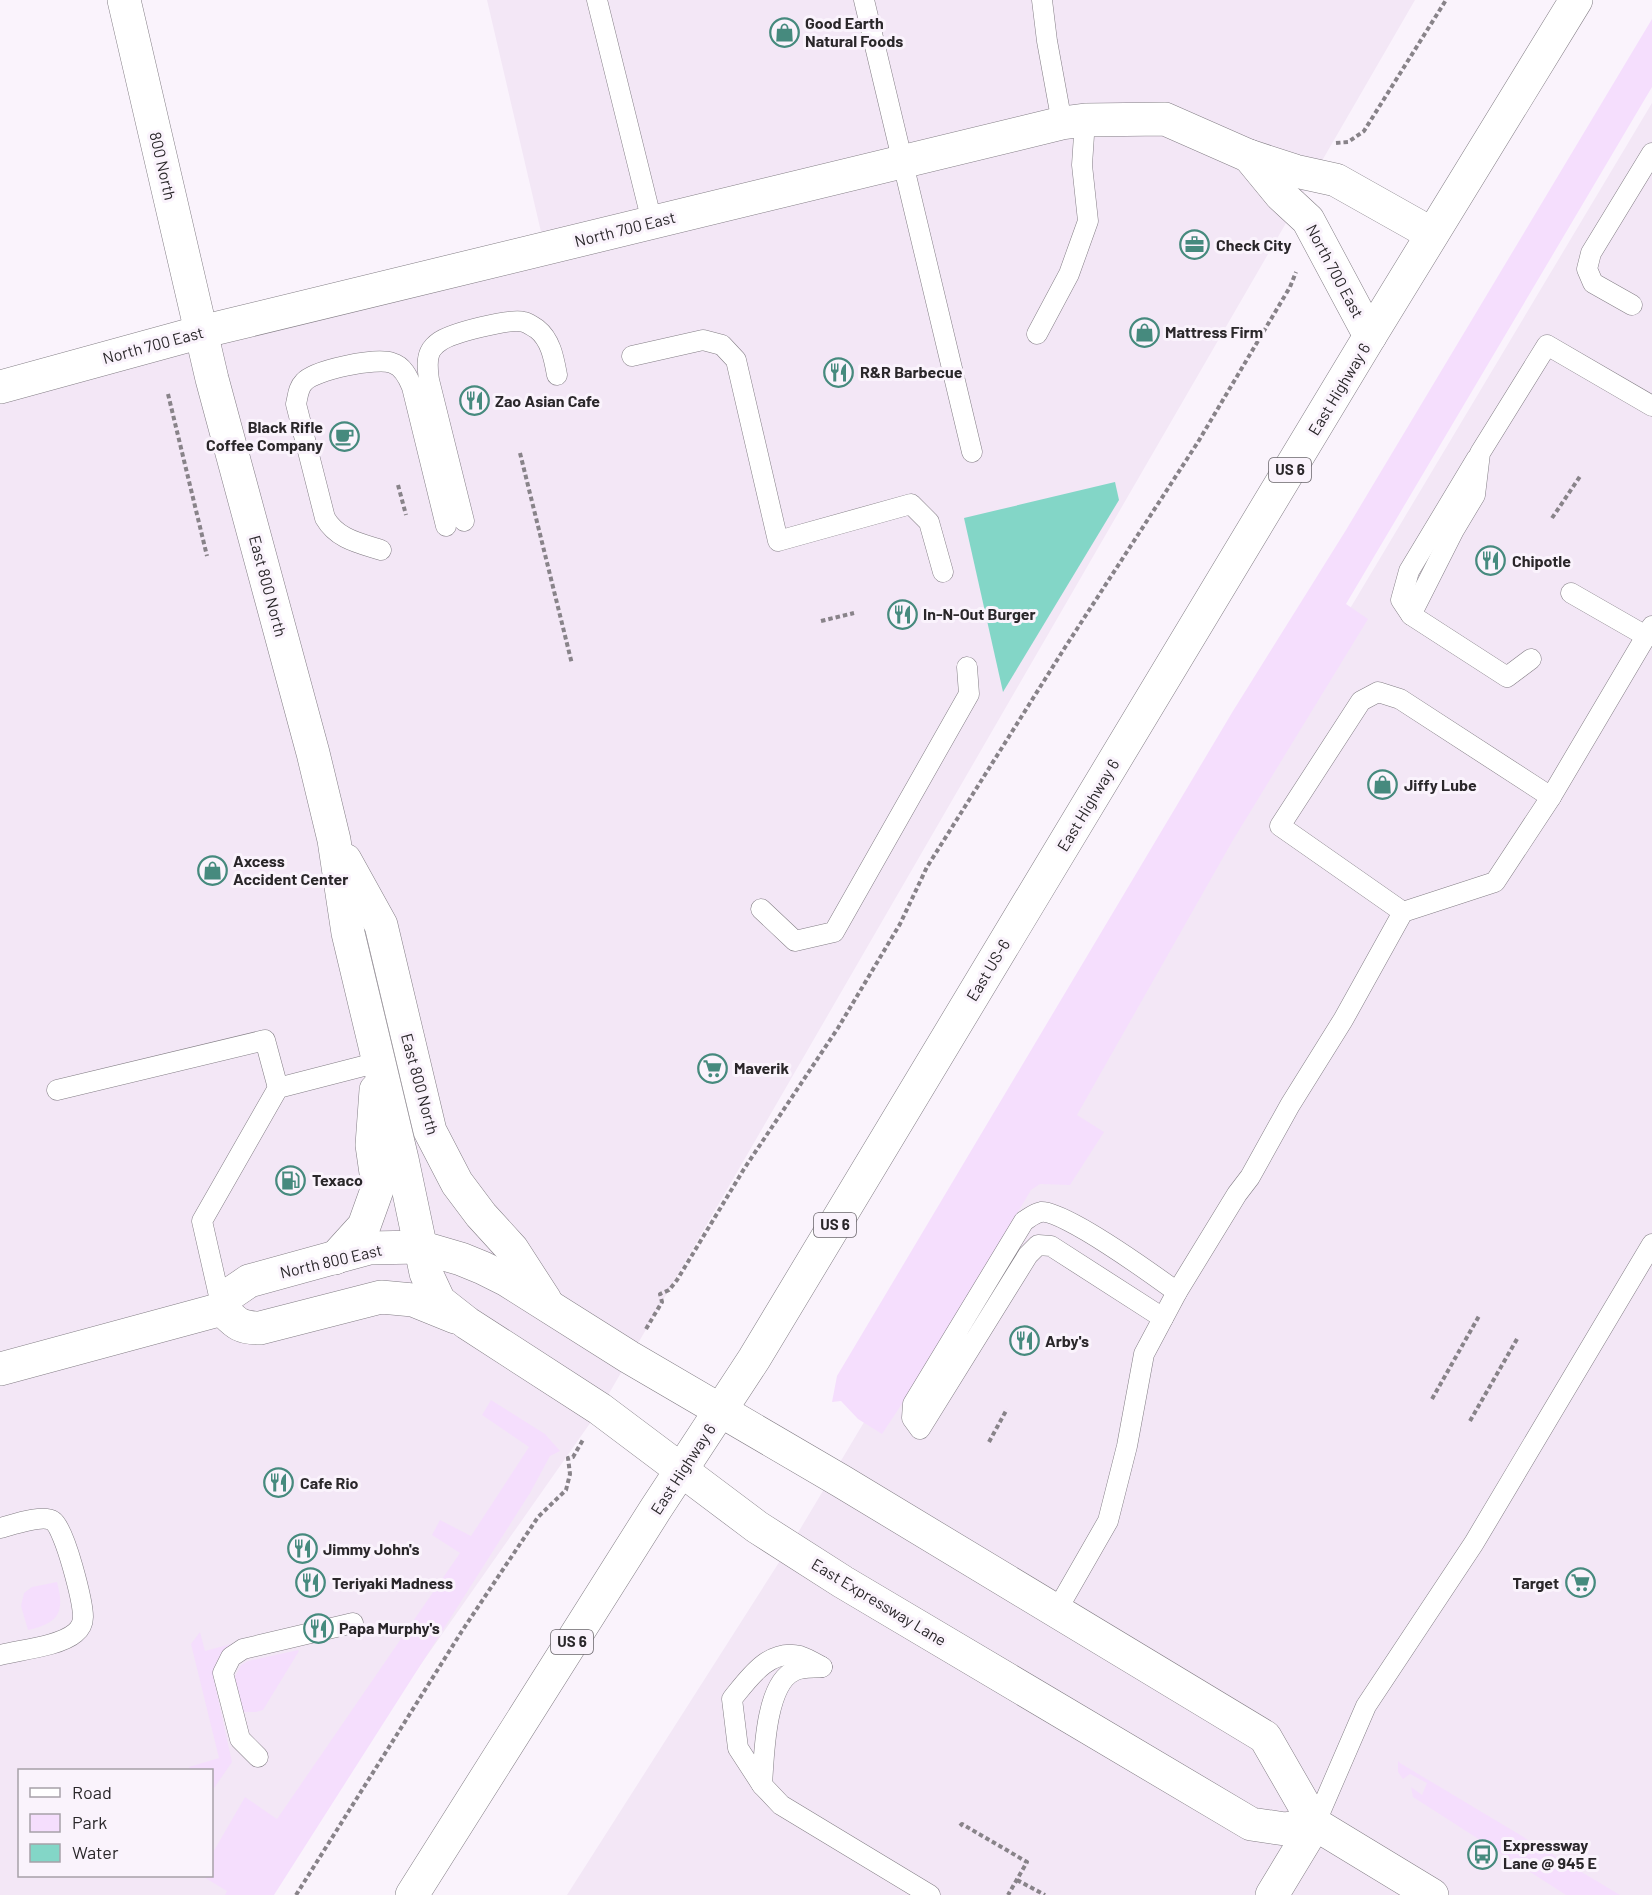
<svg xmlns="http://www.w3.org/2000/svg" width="1652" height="1895" viewBox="0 0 1652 1895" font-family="Barlow,sans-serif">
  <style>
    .built { fill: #f3e7f6; fill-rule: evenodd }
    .green { fill: #f5defd }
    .water { fill: #83d6c7 }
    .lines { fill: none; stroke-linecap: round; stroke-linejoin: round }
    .service-casing { stroke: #837e85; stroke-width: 21 }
    .minor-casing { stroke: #837e85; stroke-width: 34 }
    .tertiary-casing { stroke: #837e85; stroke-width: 34 }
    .trunk-casing { stroke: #837e85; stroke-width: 34 }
    .path { stroke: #888389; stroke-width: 4; stroke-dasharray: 4.5 3; stroke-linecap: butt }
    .service { stroke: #fff; stroke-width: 20 }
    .minor { stroke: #fff; stroke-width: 33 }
    .tertiary { stroke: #fff; stroke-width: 33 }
    .trunk { stroke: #fff; stroke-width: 33 }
    .labels { text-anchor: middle; stroke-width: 6; stroke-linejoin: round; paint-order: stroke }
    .shield { fill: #faf3fc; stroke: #686469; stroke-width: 1.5 }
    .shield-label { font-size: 15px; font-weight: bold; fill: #2a272a }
    .poi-label { font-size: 16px; font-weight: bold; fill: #2a272a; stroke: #faf3fc; text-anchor: start }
    .street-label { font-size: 16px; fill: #2a272a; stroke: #faf3fc }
  </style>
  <rect width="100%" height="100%" fill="#faf3fc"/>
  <g class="built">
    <path d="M487 0H1415L600 1409 259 1895H0V384L545 249ZM20 1770H212V1876H20Z"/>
    <polygon points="1652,103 1652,1895 567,1895 799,1531"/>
  </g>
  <g class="green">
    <polygon points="1652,19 1652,87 1346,604 1368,619 1233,840 1077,1115 1104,1132 1070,1185 1040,1184 1031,1190 915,1384 882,1434 858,1419 841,1401 832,1402 837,1376 1233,711 1346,530"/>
    <polygon points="491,1400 545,1434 560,1451 550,1456 530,1493 274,1895 225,1895 227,1891 202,1876 212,1876 212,1854 245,1797 277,1819 460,1553 432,1535 440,1520 471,1536 529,1447 482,1415"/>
    <path d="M57 1582C65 1612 59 1623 28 1630L21 1606 24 1593 32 1587Z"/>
    <path d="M200 1632 205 1651 235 1643C220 1654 216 1658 213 1676L232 1762 212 1791V1770H190L189 1767 219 1758 191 1644Z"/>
    <polygon points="298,1650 299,1651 263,1710 256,1712 243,1712 234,1679 241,1665 248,1661"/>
    <polygon points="1398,1761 1400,1763 1620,1895 1566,1895 1413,1797 1411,1787 1422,1795 1427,1783 1410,1774 1403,1779 1398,1772"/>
  </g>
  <polygon class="water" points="1115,482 1119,500 1003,692 964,518"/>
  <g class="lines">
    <defs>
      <g id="service">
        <polyline points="597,0 652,222"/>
        <polyline points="864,0 972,452"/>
        <polyline points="1042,0 1047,41 1062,123"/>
        <polyline points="1632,305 1593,283 1587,269 1591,253 1652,153"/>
        <polyline points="1037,334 1069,274 1088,221 1082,165 1085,120"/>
        <polyline points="632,356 703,340 722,345 736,360 778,541 911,504 929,522 943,572"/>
        <path d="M464 521 429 380C428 371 426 361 430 352 431 349 436 344 439 342 451 333 510 318 524 322 528 323 534 327 537 329 551 340 554 359 557 375"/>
        <path d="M381 550C359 543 337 539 325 518L296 404C298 396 298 388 304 382 314 370 377 357 392 363 403 366 408 377 412 387L446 526"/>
        <polyline points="1571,593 1646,636"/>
        <polyline points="1411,615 1401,600 1409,571 1477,458"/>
        <polyline points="1531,659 1507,677 1411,615 1454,530 1475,495 1480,453 1547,345 1652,406"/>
        <polyline points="761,909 795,941 834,932 969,694 967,667"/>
        <polyline points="1403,912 1280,826 1361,701 1378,692 1400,699 1551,797"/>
        <polyline points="57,1090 265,1040 278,1088"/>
        <polyline points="222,1309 202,1221 278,1088 379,1062"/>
        <path d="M1163 1318 1051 1246 1038 1245 1028 1255 920 1429 912 1418 913 1404 1024 1221C1029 1218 1035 1213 1041 1212 1063 1209 1155 1276 1177 1292"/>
        <path d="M0 1528C12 1525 43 1514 53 1521 65 1529 83 1602 83 1617 83 1623 80 1629 75 1633 60 1646 20 1650 0 1655"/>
        <polyline points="1057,1610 1108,1521 1127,1446 1144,1354 1177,1292 1237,1194 1250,1177 1290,1105 1343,1020 1403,912 1495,882 1551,797 1652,626"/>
        <path d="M822 1667C813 1668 801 1667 794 1671 765 1684 764 1757 762 1785L781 1805 930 1895"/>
        <polyline points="258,1757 240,1739 223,1673 231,1657 243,1649 353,1623"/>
        <path d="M762 1785 738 1748 732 1699C749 1678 769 1648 800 1656 807 1658 815 1663 822 1667"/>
        <polyline points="1315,1824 1366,1706 1474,1543 1652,1244"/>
      </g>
      <g id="minor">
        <polyline points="1249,156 1281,195 1308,220 1370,336"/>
        <polyline points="0,387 201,332 1062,123 1085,120 1165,119 1249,156 1295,171 1336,180 1432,234"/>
      </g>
      <g id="tertiary">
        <polyline points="124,0 212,379 313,753 334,840 348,933 402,1159 426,1273 439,1301 467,1323 600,1409 757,1527 843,1582 1251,1824 1285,1829 1315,1824"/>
        <polyline points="345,860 381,925 430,1131 457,1183 481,1215 512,1249 545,1300"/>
        <polyline points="335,1258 364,1226 378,1187 372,1145 376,1090"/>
        <polyline points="222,1309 227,1296 249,1281 369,1248 420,1247 461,1259 483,1268 507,1280 629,1357 841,1481 1265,1737 1315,1824 1432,1895"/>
        <path d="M222 1309C236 1323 239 1328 260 1328L381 1297 413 1300 455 1317"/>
        <polyline points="0,1369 222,1309"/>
        <polyline points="1272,1895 1315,1824"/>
      </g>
      <polyline id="trunk" points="412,1895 655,1510 754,1359 1370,336 1576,0"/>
    </defs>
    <use href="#service" class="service-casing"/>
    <use href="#minor" class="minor-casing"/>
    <use href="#tertiary" class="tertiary-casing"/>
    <use href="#trunk" class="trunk-casing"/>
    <g class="path">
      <polyline points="1336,143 1348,142 1364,131 1446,0"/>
      <polyline points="168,394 207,556"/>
      <polyline points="520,453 572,664"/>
      <polyline points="398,485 406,515"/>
      <polyline points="1552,518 1581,475"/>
      <polyline points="821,621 854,613"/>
      <polyline points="646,1329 662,1302 660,1294 669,1290 677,1280 744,1169 838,1028 900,924 927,867 1064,649 1198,442 1290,287 1296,272"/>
      <polyline points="1432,1399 1479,1316"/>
      <polyline points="1470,1421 1517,1339"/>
      <polyline points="989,1442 1007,1409"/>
      <polyline points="960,1826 962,1824 1027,1862 1008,1895"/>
      <polyline points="1017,1880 1045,1895"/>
      <polyline points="296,1895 462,1631 538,1517 566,1490 570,1474 568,1458 573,1457 584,1438"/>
    </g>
    <use href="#service" class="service"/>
    <use href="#minor" class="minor"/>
    <use href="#tertiary" class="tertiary"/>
    <use href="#trunk" class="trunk"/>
  </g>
  <defs>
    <symbol id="shop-ring" viewBox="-11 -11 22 22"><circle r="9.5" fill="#faf3fc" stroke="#468a7e" stroke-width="1.5"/><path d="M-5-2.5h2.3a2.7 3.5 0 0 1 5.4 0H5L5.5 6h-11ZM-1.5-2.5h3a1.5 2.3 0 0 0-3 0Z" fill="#468a7e"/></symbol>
    <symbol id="office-ring" viewBox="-11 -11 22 22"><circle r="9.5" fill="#faf3fc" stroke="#468a7e" stroke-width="1.5"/><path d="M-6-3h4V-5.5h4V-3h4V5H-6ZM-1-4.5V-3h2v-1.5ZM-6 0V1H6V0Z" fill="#468a7e"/></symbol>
    <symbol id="restaurant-ring" viewBox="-11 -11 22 22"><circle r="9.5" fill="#faf3fc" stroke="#468a7e" stroke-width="1.5"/><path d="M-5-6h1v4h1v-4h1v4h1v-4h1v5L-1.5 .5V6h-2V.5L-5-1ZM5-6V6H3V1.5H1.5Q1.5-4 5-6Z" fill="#468a7e"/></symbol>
    <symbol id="cafe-ring" viewBox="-11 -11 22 22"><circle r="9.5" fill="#faf3fc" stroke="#468a7e" stroke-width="1.5"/><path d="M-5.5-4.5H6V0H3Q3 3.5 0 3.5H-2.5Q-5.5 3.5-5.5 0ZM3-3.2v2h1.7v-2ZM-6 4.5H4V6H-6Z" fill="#468a7e"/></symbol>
    <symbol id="supermarket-ring" viewBox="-11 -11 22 22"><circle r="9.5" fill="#faf3fc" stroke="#468a7e" stroke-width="1.5"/><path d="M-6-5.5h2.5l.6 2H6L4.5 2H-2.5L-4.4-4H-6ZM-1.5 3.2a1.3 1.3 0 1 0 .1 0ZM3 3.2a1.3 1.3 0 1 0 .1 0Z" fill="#468a7e"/></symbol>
    <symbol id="fuel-ring" viewBox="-11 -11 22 22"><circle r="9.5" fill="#faf3fc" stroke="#468a7e" stroke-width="1.5"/><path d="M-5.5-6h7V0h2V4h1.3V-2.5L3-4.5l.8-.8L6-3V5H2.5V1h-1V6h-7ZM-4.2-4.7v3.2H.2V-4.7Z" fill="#468a7e"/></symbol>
    <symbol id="bus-ring" viewBox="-11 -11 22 22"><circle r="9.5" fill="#faf3fc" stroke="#468a7e" stroke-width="1.5"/><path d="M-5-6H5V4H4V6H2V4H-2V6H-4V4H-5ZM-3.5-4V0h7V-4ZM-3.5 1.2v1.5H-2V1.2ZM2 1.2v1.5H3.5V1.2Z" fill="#468a7e"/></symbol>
  </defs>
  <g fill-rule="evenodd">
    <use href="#shop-ring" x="768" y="16" width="33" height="33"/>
    <use href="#office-ring" x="1178" y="228" width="33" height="33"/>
    <use href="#shop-ring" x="1128" y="316" width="33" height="33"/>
    <use href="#restaurant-ring" x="822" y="356" width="33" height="33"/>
    <use href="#restaurant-ring" x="458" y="384" width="33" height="33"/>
    <use href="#cafe-ring" x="328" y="420" width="33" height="33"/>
    <use href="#restaurant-ring" x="1474" y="544" width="33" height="33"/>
    <use href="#restaurant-ring" x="886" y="598" width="33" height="33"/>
    <use href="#shop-ring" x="1366" y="768" width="33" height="33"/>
    <use href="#shop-ring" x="196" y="854" width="33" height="33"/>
    <use href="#supermarket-ring" x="696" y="1052" width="33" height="33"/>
    <use href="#fuel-ring" x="274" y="1164" width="33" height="33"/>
    <use href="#restaurant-ring" x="1008" y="1324" width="33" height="33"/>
    <use href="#restaurant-ring" x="262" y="1466" width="33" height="33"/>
    <use href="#restaurant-ring" x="286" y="1532" width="33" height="33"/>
    <use href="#restaurant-ring" x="294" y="1566" width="33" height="33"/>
    <use href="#supermarket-ring" x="1564" y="1566" width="33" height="33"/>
    <use href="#restaurant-ring" x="302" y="1612" width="33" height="33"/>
    <use href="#bus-ring" x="1466" y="1838" width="33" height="33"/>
  </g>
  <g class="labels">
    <g class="shield">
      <rect x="1269" y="458" width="42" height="24" rx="4.5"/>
      <rect x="814" y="1213" width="42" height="24" rx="4.5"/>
      <rect x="551" y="1630" width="42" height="24" rx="4.5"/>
    </g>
    <g class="shield-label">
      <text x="1290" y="475">US 6</text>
      <text x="835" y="1230">US 6</text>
      <text x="572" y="1647">US 6</text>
    </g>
    <g class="poi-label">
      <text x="805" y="29">Good Earth<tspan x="805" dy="18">Natural Foods</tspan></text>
      <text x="1216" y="251">Check City</text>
      <text x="1165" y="338">Mattress Firm</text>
      <text x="860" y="378">R&amp;R Barbecue</text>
      <text x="495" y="407">Zao Asian Cafe</text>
      <text x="323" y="433" text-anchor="end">Black Rifle<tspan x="323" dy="18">Coffee Company</tspan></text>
      <text x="1512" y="567">Chipotle</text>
      <text x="923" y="620">In-N-Out Burger</text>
      <text x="1404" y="791">Jiffy Lube</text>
      <text x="233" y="867">Axcess<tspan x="233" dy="18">Accident Center</tspan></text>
      <text x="734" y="1074">Maverik</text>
      <text x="312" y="1186">Texaco</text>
      <text x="1045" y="1347">Arby's</text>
      <text x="300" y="1489">Cafe Rio</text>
      <text x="323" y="1555">Jimmy John's</text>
      <text x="332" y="1589">Teriyaki Madness</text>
      <text x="1559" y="1589" text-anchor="end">Target</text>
      <text x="339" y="1634">Papa Murphy's</text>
      <text x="1503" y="1851">Expressway<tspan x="1503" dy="18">Lane @ 945 E</tspan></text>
    </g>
    <g class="street-label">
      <text transform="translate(163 166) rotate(77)" y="6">800 North</text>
      <text transform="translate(625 229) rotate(-14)" y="6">North 700 East</text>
      <text transform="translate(1335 271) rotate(62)" y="6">North 700 East</text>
      <text transform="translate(153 345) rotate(-15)" y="6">North 700 East</text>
      <text transform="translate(1339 389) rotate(-59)" y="6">East Highway 6</text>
      <text transform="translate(268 586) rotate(75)" y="6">East 800 North</text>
      <text transform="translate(1088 805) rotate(-59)" y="6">East Highway 6</text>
      <text transform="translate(988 970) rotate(-59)" y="6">East US-6</text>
      <text transform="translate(420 1084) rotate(75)" y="6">East 800 North</text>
      <text transform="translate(331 1261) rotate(-13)" y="6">North 800 East</text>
      <text transform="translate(683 1469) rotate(-57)" y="6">East Highway 6</text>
      <text transform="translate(879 1602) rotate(31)" y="6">East Expressway Lane</text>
    </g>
  </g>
  <rect x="18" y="1769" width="195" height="108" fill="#faf3fc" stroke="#a7a1a8" stroke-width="1.5"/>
  <rect x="30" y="1788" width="30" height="9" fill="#ffffff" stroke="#a7a1a8" stroke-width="1.5"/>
  <text x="72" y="1799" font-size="18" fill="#2a272a">Road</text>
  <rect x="30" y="1814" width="30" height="18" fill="#f5defd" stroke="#a7a1a8" stroke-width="1.5"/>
  <text x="72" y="1829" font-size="18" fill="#2a272a">Park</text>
  <rect x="30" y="1844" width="30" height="18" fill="#83d6c7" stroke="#a7a1a8" stroke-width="1.5"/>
  <text x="72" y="1859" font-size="18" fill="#2a272a">Water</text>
</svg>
